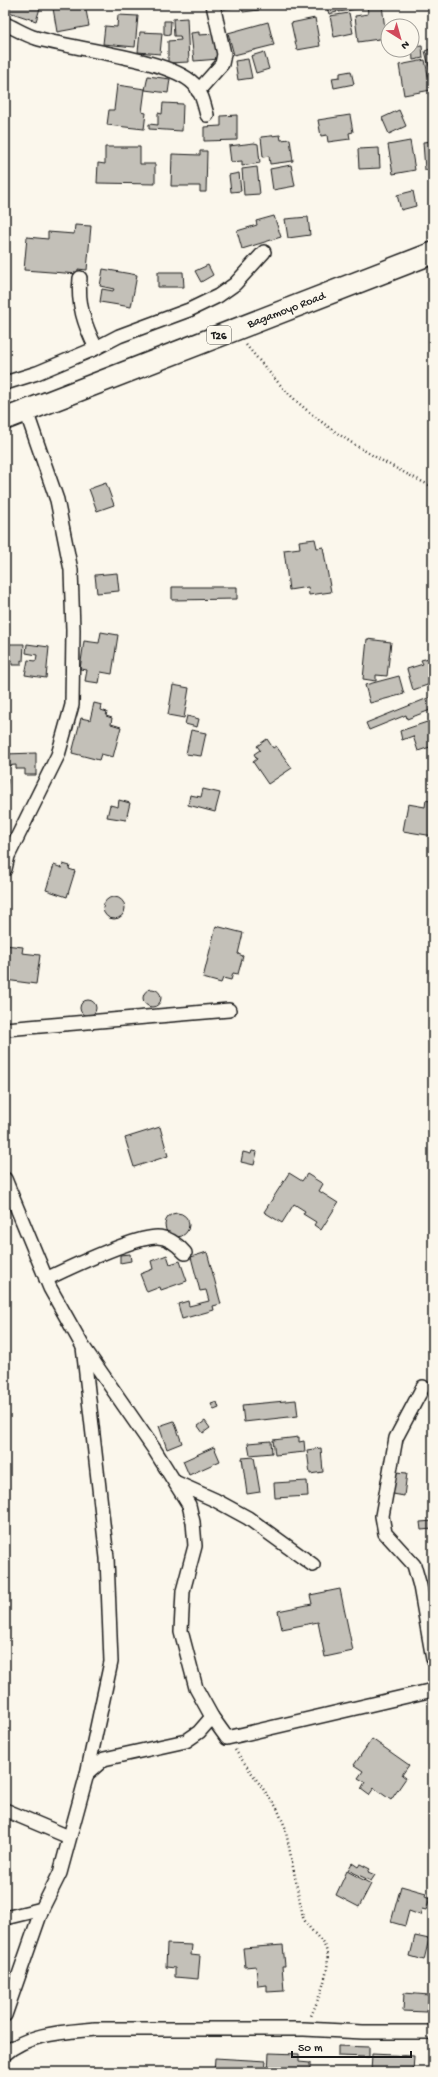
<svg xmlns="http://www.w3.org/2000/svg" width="438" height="2077" viewBox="0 0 438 2077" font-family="'Gochi Hand',sans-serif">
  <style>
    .building { fill: #c3c0b8; stroke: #1c1c1c }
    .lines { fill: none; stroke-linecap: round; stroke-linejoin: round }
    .minor-casing { stroke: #1c1c1c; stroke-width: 16 }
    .trunk-casing { stroke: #1c1c1c; stroke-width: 24 }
    .path { stroke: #1c1c1c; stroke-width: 2.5; stroke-dasharray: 1 3; stroke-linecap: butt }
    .minor { stroke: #fbf7ec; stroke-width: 13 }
    .trunk { stroke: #fbf7ec; stroke-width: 21 }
    .labels { text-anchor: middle; stroke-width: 3; stroke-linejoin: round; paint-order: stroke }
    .shield { fill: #fbf7ec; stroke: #5f5e5a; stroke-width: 1 }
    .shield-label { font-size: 11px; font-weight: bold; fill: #1c1c1c }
    .street-label { font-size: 12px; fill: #1c1c1c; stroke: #fbf7ec }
  </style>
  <rect width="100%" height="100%" fill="#fbf7ec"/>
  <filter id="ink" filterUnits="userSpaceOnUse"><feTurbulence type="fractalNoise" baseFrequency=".025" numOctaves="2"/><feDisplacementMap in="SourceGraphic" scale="8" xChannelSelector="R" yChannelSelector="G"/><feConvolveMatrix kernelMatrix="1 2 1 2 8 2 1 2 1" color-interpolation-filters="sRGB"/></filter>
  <g filter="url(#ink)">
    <g class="building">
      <polygon points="11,5 41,5 36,21 9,12"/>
      <polygon points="73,5 85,5 89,26 57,32 53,8"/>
      <rect x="124" y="5" width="26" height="1"/>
      <polygon points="224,5 259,5 259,10 243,12 242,6 224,9"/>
      <polygon points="326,5 338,5 335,6 337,12 329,14"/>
      <polygon points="346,5 362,5 362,8 339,12 338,7"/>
      <polygon points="367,5 382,5 386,38 358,42 355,16 368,14"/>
      <polygon points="349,13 353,33 334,37 330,16"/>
      <polygon points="118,15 138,16 135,47 103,44 105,26 117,27"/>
      <polygon points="187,18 189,62 168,63 168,41 181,40 180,36 174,36 173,19"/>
      <polygon points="315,18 320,46 297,50 291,23"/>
      <polygon points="164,21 171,21 170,35 164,34"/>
      <polygon points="268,22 274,45 234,55 228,33"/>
      <polygon points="140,32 162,33 160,54 138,52"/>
      <polygon points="199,32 199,35 216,34 219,59 194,61 191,33"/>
      <polygon points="422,46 423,58 413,60 412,47"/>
      <polygon points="433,48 433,74 431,74 425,51"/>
      <polygon points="264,52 269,69 256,73 251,56"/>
      <polygon points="248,59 252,78 238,80 235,61"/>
      <polygon points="425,60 431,90 404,95 399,65"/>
      <polygon points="351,71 354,84 334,88 332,78 340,77 340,73"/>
      <polygon points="148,76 170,79 168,93 145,90"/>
      <polygon points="117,85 145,89 142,112 146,113 144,129 107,125 109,110 114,110"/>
      <polygon points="163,103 183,104 182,131 149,129 149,124 158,125 158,113 162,114"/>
      <polygon points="399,110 406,126 389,134 382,118"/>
      <polygon points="237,115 237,140 204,141 204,127 221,126 221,116"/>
      <polygon points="350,115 353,132 349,133 350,139 328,142 327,135 321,136 318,120"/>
      <polygon points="280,135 281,140 290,139 293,161 270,164 269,156 263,157 261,137"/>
      <polygon points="410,141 415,170 393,174 388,145"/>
      <polygon points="433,141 433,169 425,170 423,142"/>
      <polygon points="254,143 258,144 260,163 242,166 242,161 231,162 229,146"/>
      <polygon points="105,147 140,147 140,164 155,164 155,184 97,183 98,163 105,164"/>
      <polygon points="379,148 380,168 359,169 358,149"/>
      <polygon points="200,151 207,151 206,192 200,192 200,186 171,186 172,154 200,155"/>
      <polygon points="291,165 295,186 273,190 270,169"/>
      <polygon points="257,167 260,194 244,195 242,169"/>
      <polygon points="239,173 241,191 231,192 229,175"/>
      <polygon points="413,191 416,206 401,210 397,195"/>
      <polygon points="274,216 281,237 242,249 237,231 257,225 256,221"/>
      <polygon points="308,217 310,235 288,238 285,219"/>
      <polygon points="75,225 91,226 87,270 78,269 78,274 24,270 27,237 48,239 48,232 74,234"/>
      <polygon points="208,265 213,275 201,282 195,271"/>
      <polygon points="103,269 137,275 131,307 100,302 102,289 113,291 114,289 100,286"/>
      <polygon points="158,272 183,272 184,287 158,287"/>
      <polygon points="106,483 114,505 97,511 89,489"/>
      <polygon points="315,539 317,548 323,547 331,592 309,595 308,587 289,590 284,550 300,548 299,541"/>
      <polygon points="117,573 119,591 97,593 95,575"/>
      <polygon points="172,587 237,587 237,599 172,600"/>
      <polygon points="101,632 118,635 112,674 101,672 99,683 85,681 87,670 80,669 84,641 99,643"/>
      <polygon points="367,639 391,642 387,676 376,675 376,681 363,679"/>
      <polygon points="5,644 24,644 23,661 21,660 21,665 12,665 12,660 5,660"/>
      <polygon points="27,644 49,647 46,678 25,675 28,660 36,661 37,655 26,653"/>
      <polygon points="433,657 433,683 413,690 407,669 423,664 421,660"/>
      <polygon points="399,676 404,694 370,703 365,685"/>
      <polygon points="173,685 189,688 184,718 168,715"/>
      <polygon points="433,696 433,709 407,719 406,715 369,730 366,723"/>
      <polygon points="94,703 102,705 101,710 107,712 106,716 112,718 111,724 121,727 113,757 101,754 99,760 72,753 81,718 90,720"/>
      <polygon points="187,716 199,719 197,727 185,724"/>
      <polygon points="433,720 433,739 431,739 433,746 418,751 413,736 402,740 400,731"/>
      <polygon points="191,730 206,733 201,756 186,754"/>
      <polygon points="267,739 273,748 276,746 292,768 268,784 253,762 257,759 254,754 260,750 257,746"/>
      <polygon points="36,753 36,775 25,775 25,769 16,769 16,765 5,766 5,754"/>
      <polygon points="5,779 8,779 6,803 5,802"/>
      <polygon points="203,789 220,793 215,812 188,805 190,795 201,797"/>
      <polygon points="119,800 130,803 126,820 107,817 110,805 118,807"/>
      <polygon points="426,800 433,802 433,836 403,831 408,804 425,807"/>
      <polygon points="63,864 70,866 69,869 75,871 67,897 46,890 54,865 62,868"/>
      <circle cx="114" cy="908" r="11"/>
      <polygon points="216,926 243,933 238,954 243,956 238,974 233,973 231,980 223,978 221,983 203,978"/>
      <polygon points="5,945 23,947 22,953 40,955 36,984 5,980"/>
      <circle cx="152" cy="998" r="9"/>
      <circle cx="88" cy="1008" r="8"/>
      <polygon points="160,1127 168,1156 134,1167 125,1138"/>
      <polygon points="252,1151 257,1152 254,1165 241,1162 243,1152 251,1154"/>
      <polygon points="289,1173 302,1181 307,1174 323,1184 319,1191 338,1203 321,1230 314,1225 316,1222 303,1214 305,1211 294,1204 282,1223 264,1212"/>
      <circle cx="177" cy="1225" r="12"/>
      <polygon points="207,1252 221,1304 213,1306 214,1310 182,1319 178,1304 188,1301 189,1306 209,1301 206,1290 200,1291 191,1257"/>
      <polygon points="130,1254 131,1261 120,1263 120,1255"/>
      <polygon points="167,1255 170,1264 180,1261 187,1281 161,1290 160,1287 147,1292 140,1274 153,1269 151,1261"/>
      <polygon points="296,1400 298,1416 244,1422 242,1405"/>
      <polygon points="217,1402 219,1408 214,1410 211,1404"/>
      <polygon points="174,1421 182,1443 167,1449 159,1426"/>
      <polygon points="205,1421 210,1428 203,1433 198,1426"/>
      <polygon points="299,1437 299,1442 304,1441 305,1452 275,1455 273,1440"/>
      <polygon points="271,1441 272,1453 250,1455 248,1443"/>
      <polygon points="214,1447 220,1461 189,1475 183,1461"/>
      <polygon points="321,1448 323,1472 310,1474 307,1450"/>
      <polygon points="254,1457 260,1492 247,1494 242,1458"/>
      <polygon points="395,1472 407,1473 404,1496 393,1494"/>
      <polygon points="307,1481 308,1496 275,1498 274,1483"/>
      <polygon points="433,1521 433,1529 421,1530 420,1522"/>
      <polygon points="340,1589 353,1651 325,1657 318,1622 282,1629 278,1611 312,1604 310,1595"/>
      <polygon points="372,1739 409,1765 402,1775 406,1778 391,1800 374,1788 369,1795 361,1789 365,1782 358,1778 363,1771 354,1765"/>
      <polygon points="352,1863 358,1867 360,1864 370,1869 368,1872 375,1875 371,1881 348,1870"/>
      <polygon points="347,1871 371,1884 359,1907 336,1895"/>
      <polygon points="401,1886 426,1893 425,1896 430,1898 426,1910 422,1909 420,1915 409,1911 405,1926 391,1922"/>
      <polygon points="415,1936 429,1939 424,1960 410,1956"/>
      <polygon points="167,1944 192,1945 191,1955 200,1956 198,1979 175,1977 175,1968 166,1967"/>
      <polygon points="283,1945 285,1966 282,1966 284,1991 267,1992 267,1985 258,1986 256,1966 245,1967 243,1948"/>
      <polygon points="404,1993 429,1995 427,2012 403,2011"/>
      <polygon points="338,2046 369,2047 369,2057 338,2056"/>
      <polygon points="269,2053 299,2054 299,2062 310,2063 310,2072 268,2072"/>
      <polygon points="372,2054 414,2056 413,2072 371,2072"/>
      <polygon points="215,2058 266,2061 265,2072 214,2072"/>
    </g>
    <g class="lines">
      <defs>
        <g id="minor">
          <path d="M5 24C15 28 25 35 36 38 72 49 170 59 194 84 202 93 204 104 207 115"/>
          <polyline points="198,91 222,64 224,54 213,5"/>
          <path d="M80 278C77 304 85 326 96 348"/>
          <polyline points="5,383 37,373 94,349 119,336 189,310 218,296 235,284 264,252"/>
          <polyline points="5,869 8,856 58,755 72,705 73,630 71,570 57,500 26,411"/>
          <polyline points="5,1029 229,1010"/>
          <polyline points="5,1179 50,1288 82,1345 154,1449 189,1505 193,1522 195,1546 183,1591 181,1631 196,1688 212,1717 227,1738 433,1690"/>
          <path d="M46 1279C69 1268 133 1237 157 1237 169 1237 178 1245 185 1253"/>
          <polyline points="83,1347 107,1558 111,1662 87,1774"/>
          <polyline points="423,1387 396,1438 382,1516 385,1533 414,1565 420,1586 433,1659"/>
          <polyline points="177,1483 215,1500 248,1518 313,1565"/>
          <polyline points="5,1810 69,1837"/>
          <polyline points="5,1918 42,1909 60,1873 87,1774 104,1759 186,1741 199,1732 212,1717"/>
          <polyline points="5,2015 42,1909"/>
          <path d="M5 2054C28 2033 65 2032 95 2029H304L363 2032H433"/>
        </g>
        <polyline id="trunk" points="5,419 433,253"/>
      </defs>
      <use href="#minor" class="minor-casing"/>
      <use href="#trunk" class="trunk-casing"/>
      <g class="path">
        <path d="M246 345C259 360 272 376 286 391 328 433 380 461 433 487"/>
        <path d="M235 1750 277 1808 285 1827 303 1917C308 1929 319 1936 325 1947 334 1964 318 2000 311 2016"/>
      </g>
      <use href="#minor" class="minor"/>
      <use href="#trunk" class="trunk"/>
    </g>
  </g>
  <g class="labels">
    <rect class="shield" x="207" y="326" width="24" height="18" rx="3"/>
    <g class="shield-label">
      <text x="219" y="339">T26</text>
    </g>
    <g class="street-label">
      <text transform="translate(286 309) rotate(-21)" y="4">Bagamoyo Road</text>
    </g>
  </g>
  <rect width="438" height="2077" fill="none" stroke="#fbf7ec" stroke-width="20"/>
  <rect x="10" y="10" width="418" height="2057" fill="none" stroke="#1c1c1c" stroke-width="1.5" filter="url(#ink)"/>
  <g transform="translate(400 38) rotate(143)"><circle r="19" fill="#fbf7ec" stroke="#a29f99"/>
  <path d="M0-3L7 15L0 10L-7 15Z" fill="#d1495b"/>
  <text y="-6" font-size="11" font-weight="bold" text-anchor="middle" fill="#1c1c1c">N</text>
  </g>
  <path d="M292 2051v6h119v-6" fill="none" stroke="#1c1c1c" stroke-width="2"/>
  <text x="298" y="2051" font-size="12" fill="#1c1c1c" stroke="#fbf7ec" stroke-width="3" paint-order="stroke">50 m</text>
</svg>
